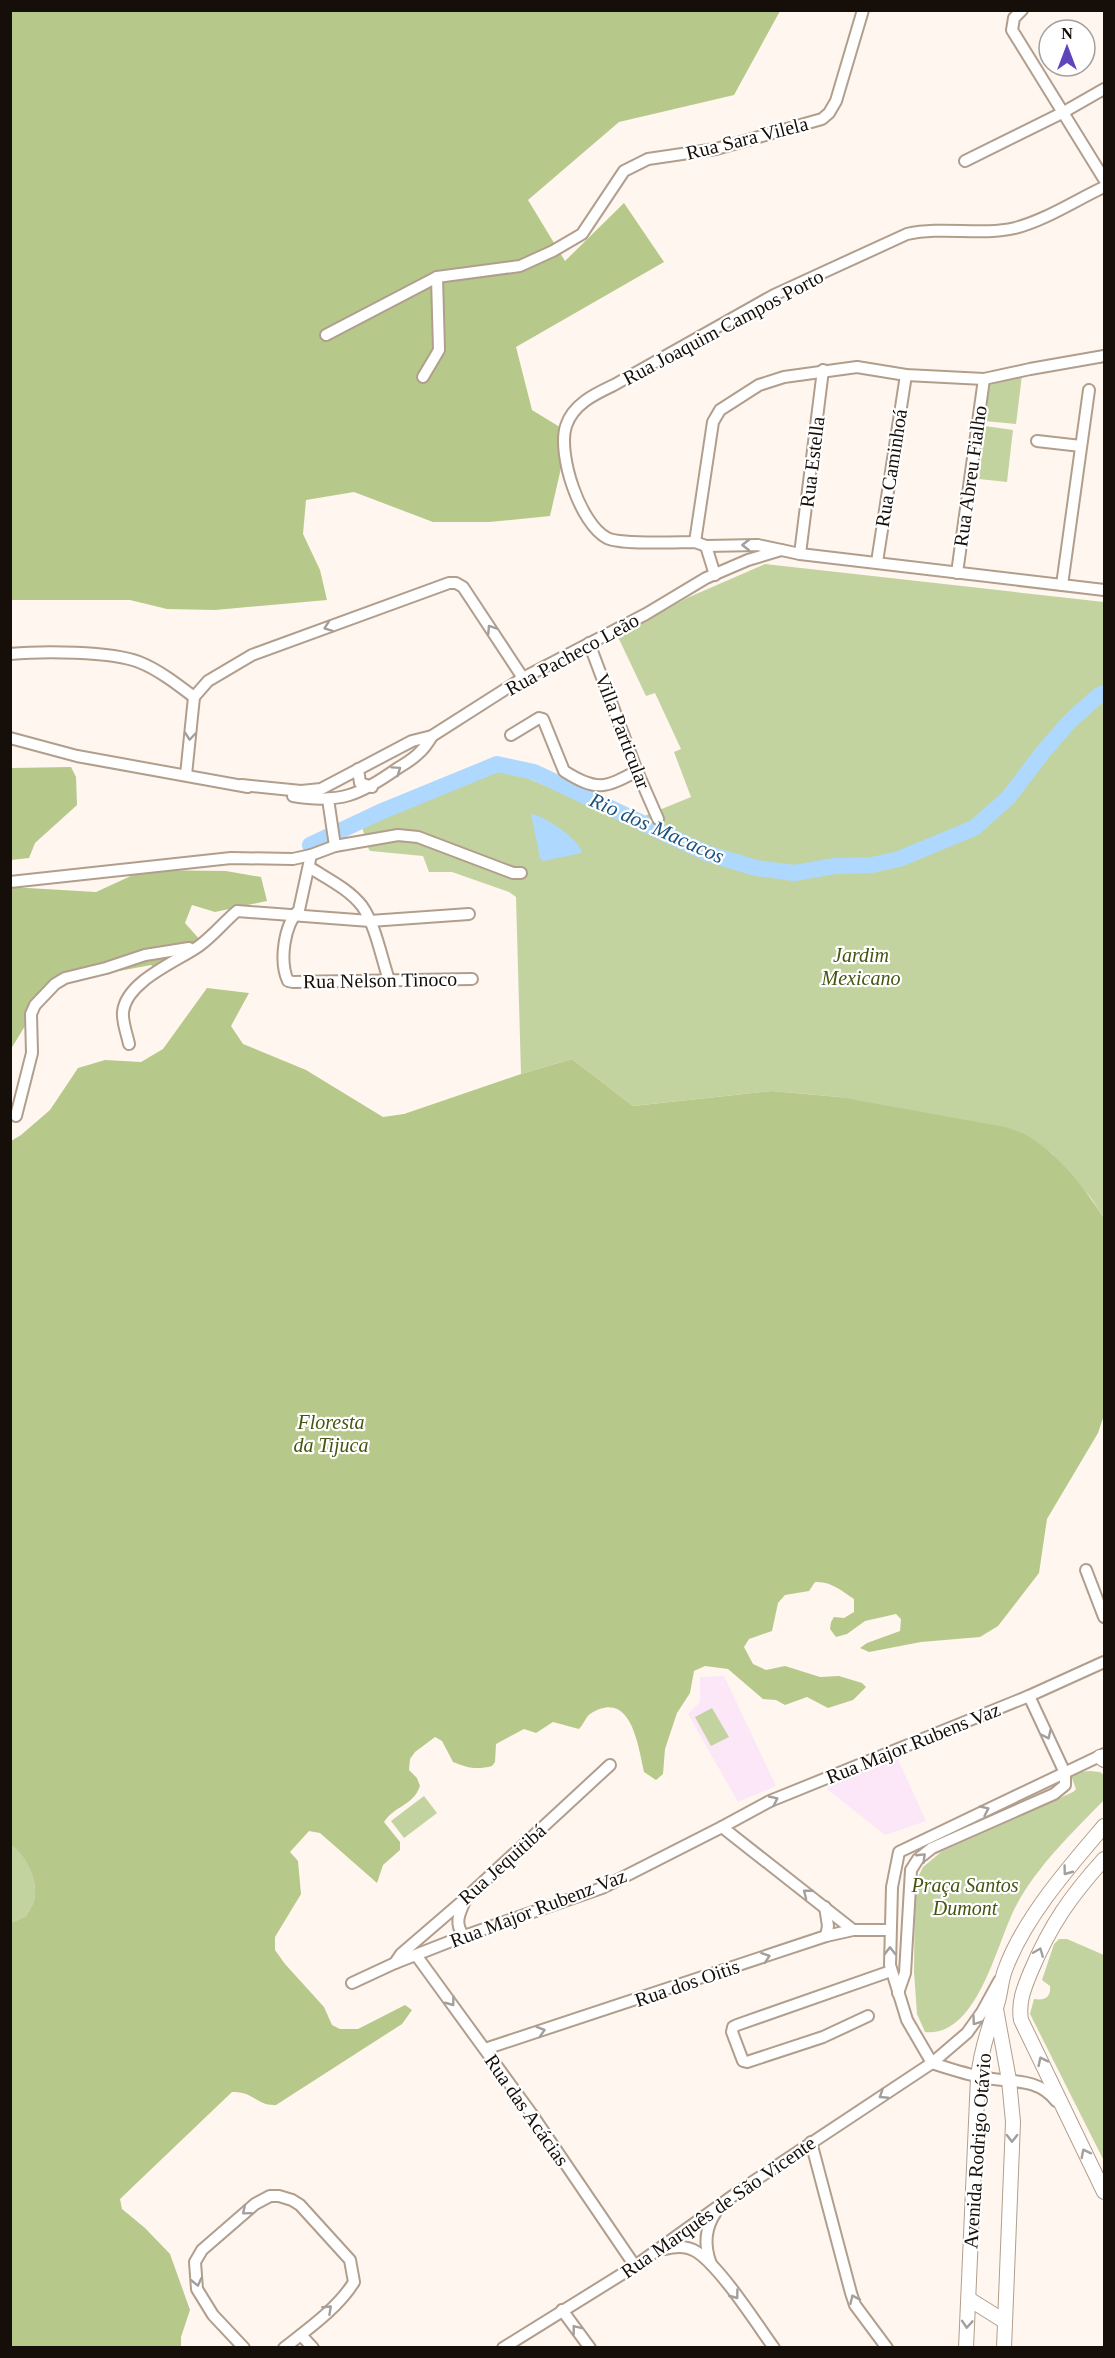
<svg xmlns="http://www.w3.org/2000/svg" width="1115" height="2358" viewBox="0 0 1115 2358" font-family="'Times New Roman',serif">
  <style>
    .education { fill: #fbe7f7 }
    .green { fill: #c2d3a0 }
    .forest { fill: #b6c98a }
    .water { fill: #aed8fe }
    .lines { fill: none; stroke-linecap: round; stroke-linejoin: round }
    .river { stroke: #aed8fe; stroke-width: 16 }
    .minor-casing { stroke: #b19e8d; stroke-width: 14 }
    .major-casing { stroke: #b19e8d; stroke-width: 16 }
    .minor { stroke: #fff; stroke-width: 10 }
    .major { stroke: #fff; stroke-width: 14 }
    .oneway { stroke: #a29f9d }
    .labels { text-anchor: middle; stroke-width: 4.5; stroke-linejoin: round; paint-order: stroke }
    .street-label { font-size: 20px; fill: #160f09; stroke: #fff }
    .park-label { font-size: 20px; font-style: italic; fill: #455510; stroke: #fff }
    .water-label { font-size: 21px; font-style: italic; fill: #19537f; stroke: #fff }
  </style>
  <rect width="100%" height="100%" fill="#fff6ef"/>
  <g class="education">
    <polygon points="724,1676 776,1786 738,1802 688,1714 700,1702 700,1677"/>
    <polygon points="897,1757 926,1821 885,1835 827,1789 835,1782"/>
  </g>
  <g class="green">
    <polygon points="1022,375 1016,424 984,421 989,385"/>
    <polygon points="985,426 1013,430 1007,482 979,479"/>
    <polygon points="765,564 1104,602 1104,1218 1091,1198 1051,1153 839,1097 772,1091 633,1106 572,1059 521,1074 516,897 509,892 452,872 429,872 423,856 371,851 369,850 361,824 499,766 630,822 691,797 674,752 681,749 655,693 646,696 618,637 687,598"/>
    <polygon points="712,1708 729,1737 711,1746 695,1717"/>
    <path d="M1090 1771 1100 1772 1104 1775V1800C1073 1832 1037 1866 1016 1906 997 1941 978 2038 925 2032L917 2014 914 1972 915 1883 923 1867 941 1852 1073 1792 1076 1789 1071 1776 1077 1772Z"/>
    <polygon points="424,1796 437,1813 404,1838 391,1821"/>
    <path d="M11 1844C25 1855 36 1875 35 1894 35 1902 30 1909 26 1916L11 1923Z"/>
    <path d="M1059 1939H1067L1104 1955V2161L1030 2014 1034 1999C1045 2001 1051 1997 1050 1986L1042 1980 1054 1944Z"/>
  </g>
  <g class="forest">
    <polygon points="10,11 780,11 734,95 619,122 528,200 565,261 624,203 664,262 516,347 532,410 563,429 564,455 550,516 489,522 433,522 354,492 306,500 303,534 320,570 327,600 215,610 167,609 130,600 11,600"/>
    <polygon points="71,767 76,777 77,805 35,843 29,858 11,860 11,768"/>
    <polygon points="144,870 226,871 261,877 267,901 215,912 192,905 185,923 201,941 163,974 151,965 61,982 39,1003 11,1049 11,887 96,892"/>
    <path d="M207 988 249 993 231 1026 243 1044 306 1070 383 1117 404 1114 521 1074 572 1059 633 1106 772 1091 839 1097 1005 1127C1013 1130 1023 1132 1031 1138 1061 1157 1085 1189 1104 1218V1415L1098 1433 1047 1519 1039 1573 998 1626 980 1637 921 1642 869 1652 860 1648 867 1643 900 1631 901 1619 896 1614 865 1621 847 1634 836 1637 830 1629 831 1622 834 1617 844 1618 854 1612V1599C842 1591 831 1581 815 1582L809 1591 785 1595 778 1603 772 1631 749 1639 744 1647 753 1664 766 1670 785 1666 820 1677 839 1676 862 1683 866 1687 853 1700 828 1708 807 1697 785 1705 776 1700 763 1699 728 1669 705 1666 694 1671 690 1693 677 1713 665 1749 663 1774 656 1780 644 1772C638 1745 631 1688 590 1714 586 1717 583 1725 579 1729L553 1722 536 1733 524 1729 496 1744 495 1762 492 1766C477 1770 467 1768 453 1762L442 1741 435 1737 415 1752 410 1759 409 1770 417 1778 420 1786C413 1806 394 1806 384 1822L400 1842V1850L383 1865 377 1883 320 1833 309 1831 290 1852 298 1861 301 1894 275 1937V1950L285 1964 324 2007 332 2025 340 2029H358L405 2005 412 2010 402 2024 276 2105C256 2106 254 2091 232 2092L120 2199 122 2209 145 2228 170 2254 190 2310 181 2337V2347H11V1923L26 1916C30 1909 35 1902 35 1894 36 1875 25 1855 10 1844L11 1141 21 1135 50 1110 78 1068 105 1060 141 1062 163 1049Z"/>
  </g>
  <path class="water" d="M531 814C543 815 581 840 582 853L543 861 540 858Z"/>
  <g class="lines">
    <polyline class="river" points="310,845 380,812 497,764 534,772 706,853 756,868 794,873 835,866 872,865 899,859 974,828 1008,798 1043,752 1070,721 1098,696 1104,693"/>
    <defs>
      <g id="minor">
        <polyline points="1022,10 1014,18 1012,30 1104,179"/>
        <polyline points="965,161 1062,113 1104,89"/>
        <path d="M1104 187C1076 200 1046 220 1015 228 980 236 943 226 907 234L774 295 614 385C595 394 573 404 566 426 557 454 580 524 607 538 621 545 677 542 695 542L706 546 758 545 800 554 1104 590"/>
        <polyline points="326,335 437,277 520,266 553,251 582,234 624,171 648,159 716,149 822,119 829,113 836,101 863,10"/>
        <polyline points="423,377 439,350 437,277"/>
        <polyline points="1037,441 1081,446"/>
        <polyline points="695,542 713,422 720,410 759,385 784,377 857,367 906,375 984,379 1030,369 1104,356"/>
        <polyline points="706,546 715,575"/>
        <polyline points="800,554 823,370"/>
        <polyline points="877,562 906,375"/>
        <polyline points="957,573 984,379"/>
        <polyline points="1062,585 1089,390"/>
        <polyline points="589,643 637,771 658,819"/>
        <path d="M10 654C42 651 110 651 139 662 159 670 177 684 194 697"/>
        <polyline points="194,697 208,681 252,655 449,583 456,583 463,587 523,678"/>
        <path d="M511 735 539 718 543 719 564 771C597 792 605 788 637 771"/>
        <polyline points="10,738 77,756 248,787"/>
        <polyline points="358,769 360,783 372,787"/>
        <polyline points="186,775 194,697"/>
        <polyline points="242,785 301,791 321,789 412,741 432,736 523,678 646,614 706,578 748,560 781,550"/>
        <path d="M293 796C340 804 360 795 398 768 413 759 423 752 432 736"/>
        <polyline points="328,799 335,846"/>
        <path d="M309 867C326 878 349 889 362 906 376 926 381 957 389 980"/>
        <polyline points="10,882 231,858 293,859 311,855"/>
        <path d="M472 979 293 982 288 981C279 961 284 925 299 910L311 855 335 846 398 835 418 837 513 873H521"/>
        <path d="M129 1044C127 1034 122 1022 123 1012 126 981 178 961 199 946 213 936 224 922 237 911L370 921 469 914"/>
        <polyline points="16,1116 32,1053 31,1014 35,1005 55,984 65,978 106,968 145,955 189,948"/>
        <polyline points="1086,1570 1104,1617"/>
        <polyline points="722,1827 853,1930"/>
        <polyline points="825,1907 828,1926 826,1936"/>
        <path d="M464 1936C454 1924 459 1914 465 1901"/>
        <polyline points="416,1955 531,2113 635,2266"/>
        <polyline points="395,1963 401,1954 466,1898 610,1765"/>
        <polyline points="352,1983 395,1963 464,1936 602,1888 722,1827 770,1801 1029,1696 1104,1662"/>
        <polyline points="898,1993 905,1973 911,1870 918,1859 932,1848 1054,1794 1065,1785 1065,1773 1029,1696"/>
        <polyline points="868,2016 823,2037 747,2062 743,2061 732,2032 733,2027 737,2025 891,1971"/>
        <polyline points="485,2049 826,1936 853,1930 890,1930"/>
        <path d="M1056 2101C1036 2075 1006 2084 977 2076 962 2073 947 2068 932 2063L907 2020 890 1965 892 1887 899 1852 1104 1754"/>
        <polyline points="811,2142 851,2293 855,2305 887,2348"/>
        <path d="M665 2249C676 2246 688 2246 697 2252 721 2268 756 2323 774 2348"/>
        <path d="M711 2264C704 2246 705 2228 716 2212"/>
        <polyline points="562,2310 590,2348"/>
        <polyline points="301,2335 313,2348"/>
        <path d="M244 2348 213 2315 197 2289 195 2262 202 2250 255 2204 270 2196H279L292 2200 300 2205 350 2260 354 2282C338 2308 308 2329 284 2348"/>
        <polyline points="503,2348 635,2266 748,2185 932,2063 967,2033 982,2012 999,1981"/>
      </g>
      <g id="major">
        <polyline points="1100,1757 1104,1760"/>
        <path d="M1104 1859C1070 1897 1051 1924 1031 1971 1024 1988 1018 2002 1021 2020L1104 2192"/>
        <polyline points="996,2009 1009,2080 1013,2122 1004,2348"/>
        <polyline points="969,2299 1004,2321"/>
        <path d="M966 2348 978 2077C981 2053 987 2032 995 2010 1001 1997 1000 1983 1005 1970 1024 1918 1069 1867 1104 1826"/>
      </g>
    </defs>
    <use href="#minor" class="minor-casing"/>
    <use href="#major" class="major-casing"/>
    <use href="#minor" class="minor"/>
    <use href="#major" class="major"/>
  </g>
  <defs><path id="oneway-chevron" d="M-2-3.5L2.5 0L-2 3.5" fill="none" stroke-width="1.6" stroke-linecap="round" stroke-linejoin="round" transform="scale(1.5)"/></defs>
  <g class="oneway">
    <use href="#oneway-chevron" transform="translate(746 545) rotate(-180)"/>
    <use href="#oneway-chevron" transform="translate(328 627) rotate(160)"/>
    <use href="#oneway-chevron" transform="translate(491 629) rotate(-123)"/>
    <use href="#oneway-chevron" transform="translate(190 736) rotate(95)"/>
    <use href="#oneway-chevron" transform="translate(397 770) rotate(-35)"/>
    <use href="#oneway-chevron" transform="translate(1047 1735) rotate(65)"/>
    <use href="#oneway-chevron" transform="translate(774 1800) rotate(-25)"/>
    <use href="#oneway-chevron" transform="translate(985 1810) rotate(-25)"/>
    <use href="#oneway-chevron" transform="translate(922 1857) rotate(-44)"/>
    <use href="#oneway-chevron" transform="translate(1067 1871) rotate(127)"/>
    <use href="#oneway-chevron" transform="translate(807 1893) rotate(-142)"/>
    <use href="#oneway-chevron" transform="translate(890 1951) rotate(-90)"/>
    <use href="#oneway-chevron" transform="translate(1039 1952) rotate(-68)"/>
    <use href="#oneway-chevron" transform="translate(766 1957) rotate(-19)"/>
    <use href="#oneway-chevron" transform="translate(451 2002) rotate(53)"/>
    <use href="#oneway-chevron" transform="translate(976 2021) rotate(126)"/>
    <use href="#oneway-chevron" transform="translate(541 2031) rotate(-18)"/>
    <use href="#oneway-chevron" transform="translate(1042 2061) rotate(-116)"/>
    <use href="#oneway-chevron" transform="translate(883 2095) rotate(147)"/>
    <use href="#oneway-chevron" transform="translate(1012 2138) rotate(91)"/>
    <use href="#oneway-chevron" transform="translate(1085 2153) rotate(-117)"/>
    <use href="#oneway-chevron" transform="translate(246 2211) rotate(140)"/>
    <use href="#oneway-chevron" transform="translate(197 2282) rotate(77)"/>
    <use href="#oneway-chevron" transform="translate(735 2295) rotate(53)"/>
    <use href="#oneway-chevron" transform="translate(854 2299) rotate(-114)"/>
    <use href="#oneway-chevron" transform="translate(328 2309) rotate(-43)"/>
    <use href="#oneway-chevron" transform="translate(967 2324) rotate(94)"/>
    <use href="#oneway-chevron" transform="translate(576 2329) rotate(-128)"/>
  </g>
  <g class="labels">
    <g class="street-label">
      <text transform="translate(747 138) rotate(-14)" y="7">Rua Sara Vilela</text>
      <text transform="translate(723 327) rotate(-28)" y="7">Rua Joaquim Campos Porto</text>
      <text transform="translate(812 462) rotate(-83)" y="7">Rua Estella</text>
      <text transform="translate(891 468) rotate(-81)" y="7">Rua Caminhoá</text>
      <text transform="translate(970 476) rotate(-82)" y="7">Rua Abreu Fialho</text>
      <text transform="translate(572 654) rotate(-29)" y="7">Rua Pacheco Leão</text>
      <text transform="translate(623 731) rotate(69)" y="7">Villa Particular</text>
      <text transform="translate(380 980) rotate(-1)" y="7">Rua Nelson Tinoco</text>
      <text transform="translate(913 1743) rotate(-22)" y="7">Rua Major Rubens Vaz</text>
      <text transform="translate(502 1864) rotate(-42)" y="7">Rua Jequitibá</text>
      <text transform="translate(538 1908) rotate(-21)" y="7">Rua Major Rubenz Vaz</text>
      <text transform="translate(687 1983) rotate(-19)" y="7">Rua dos Oitis</text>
      <text transform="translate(527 2110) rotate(55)" y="7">Rua das Acácias</text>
      <text transform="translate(977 2151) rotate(-86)" y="7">Avenida Rodrigo Otávio</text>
      <text transform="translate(718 2207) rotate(-35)" y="7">Rua Marquês de São Vicente</text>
    </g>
    <g class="park-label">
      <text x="861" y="962">Jardim<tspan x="861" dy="23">Mexicano</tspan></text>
      <text x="331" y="1429">Floresta<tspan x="331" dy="23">da Tijuca</tspan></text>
      <text x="965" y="1892">Praça Santos<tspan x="965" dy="23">Dumont</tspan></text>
    </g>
    <g class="water-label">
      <text transform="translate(657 828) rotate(24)" y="7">Rio dos Macacos</text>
    </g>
  </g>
  <rect width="1115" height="2358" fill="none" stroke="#160f09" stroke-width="24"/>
  <g transform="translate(1067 48)"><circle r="28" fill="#ffffff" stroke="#a29f9d" stroke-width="1.5"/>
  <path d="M0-4.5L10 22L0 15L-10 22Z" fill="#5f44bc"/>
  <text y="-9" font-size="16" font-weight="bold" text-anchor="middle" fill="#160f09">N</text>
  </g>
</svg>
